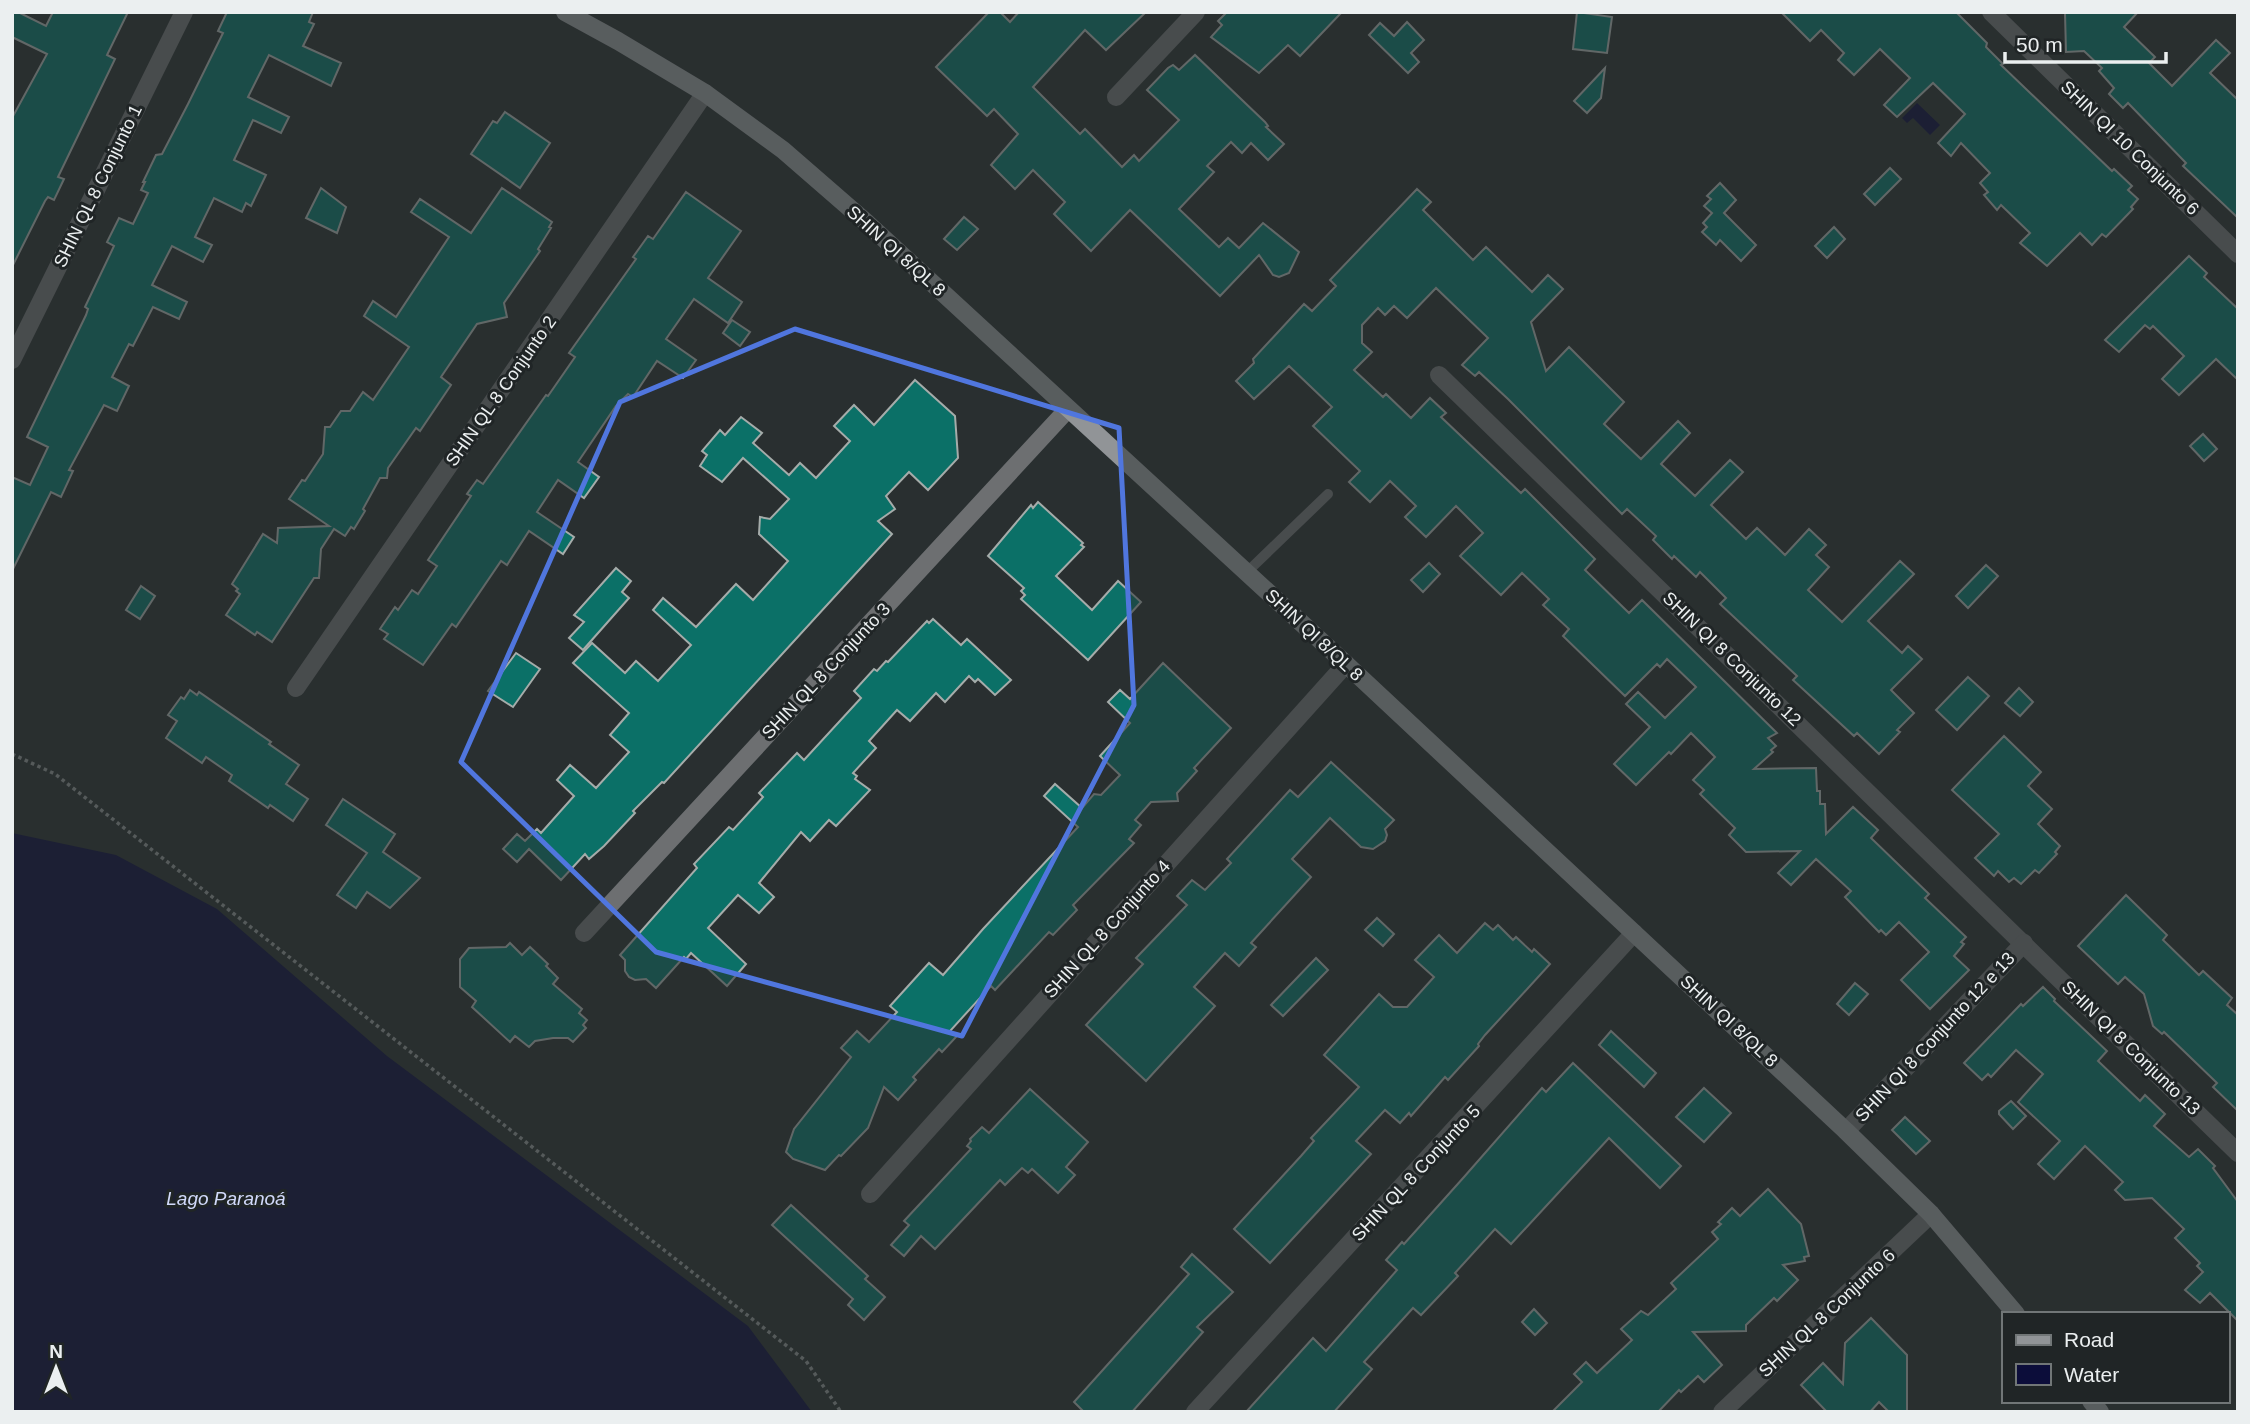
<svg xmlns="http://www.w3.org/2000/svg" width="2250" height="1424" viewBox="0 0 2250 1424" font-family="Arial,sans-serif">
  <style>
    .water { fill: #0c0d3a }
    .building { fill: #0b7067; stroke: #a5acaa; stroke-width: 2 }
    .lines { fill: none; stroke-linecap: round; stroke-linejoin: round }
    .path { stroke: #898e8f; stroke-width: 3.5; stroke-dasharray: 3.5 3.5; stroke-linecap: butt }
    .lane { stroke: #6d6f71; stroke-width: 10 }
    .street { stroke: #6d6f71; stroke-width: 18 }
    .secondary { stroke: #919497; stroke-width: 18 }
    .marked { fill: none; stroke: #5076de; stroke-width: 5; stroke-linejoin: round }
    .labels { text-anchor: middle; stroke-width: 6; stroke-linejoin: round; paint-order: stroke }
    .street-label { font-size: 18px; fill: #ebeff0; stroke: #202526 }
    .water-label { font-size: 19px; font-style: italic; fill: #d1d9fa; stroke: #202526 }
  </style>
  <rect width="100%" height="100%" fill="#292f30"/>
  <g class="water">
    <polygon points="1917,103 1940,125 1930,135 1913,118 1907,123 1902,118"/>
    <polygon points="12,833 116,855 217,909 387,1056 748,1326 812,1412 12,1412"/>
  </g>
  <g class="building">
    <polygon points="12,12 18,12 46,26 53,12 128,12 107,55 115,59 58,177 64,179 54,200 48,197 45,201 12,267 12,118 47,54 12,37"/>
    <polygon points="227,12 313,12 309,22 314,24 303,46 341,63 331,86 269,55 248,97 289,117 281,133 253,120 234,160 266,175 251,206 246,203 242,212 214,198 195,237 212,245 203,262 172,246 152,285 187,302 179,319 153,307 133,346 129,344 112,377 129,386 117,411 104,405 69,470 73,471 61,497 51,492 12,571 12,477 30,485 48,447 27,437 86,315 88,309 85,307 114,246 107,242 119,218 133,224 148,193 141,190 145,182 143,182 156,155 162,154 188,104 223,33 218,31"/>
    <polygon points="989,12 1000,12 1010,22 1019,12 1146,12 1106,50 1085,30 1033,87 1080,134 1085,129 1122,167 1134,155 1139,161 1179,120 1147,90 1168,68 1173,65 1179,70 1195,55 1265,122 1268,126 1266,127 1284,144 1268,160 1251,143 1242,153 1231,142 1207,166 1214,172 1179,209 1219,247 1228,238 1239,248 1263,223 1299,252 1289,273 1279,277 1273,275 1259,255 1220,296 1130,210 1091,251 1054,214 1065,202 1033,170 1015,189 991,165 1018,134 994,109 987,116 936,67"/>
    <polygon points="1227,12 1342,12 1300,56 1288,45 1259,73 1211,37 1222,25 1218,21"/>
    <polygon points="1577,12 1612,17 1607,53 1573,49"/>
    <polygon points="1781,12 1956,12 1987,43 1986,47 2003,64 2001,65 2112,171 2114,169 2132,186 2128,190 2138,199 2131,207 2133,209 2106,237 2102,234 2092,245 2080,233 2047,266 2020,243 2030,233 2001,205 1997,210 1984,195 1988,192 1980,183 1990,173 1961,143 1951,156 1938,143 1965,114 1933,83 1897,117 1884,105 1910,78 1880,49 1854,75 1838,60 1844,53 1821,30 1810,41"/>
    <polygon points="2138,12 2124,27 2155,57 2149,63 2172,86 2216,40 2230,53 2210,73 2238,100 2238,218 2183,166 2186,163 2128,103 2123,108 2109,94 2114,88 2099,71 2102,68 2084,51 2066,52 2065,13"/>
    <polygon points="1407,22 1424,40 1411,53 1419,62 1408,73 1369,35 1380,23 1394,36"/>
    <polygon points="1605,68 1601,98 1587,113 1574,101"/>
    <polygon points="505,112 550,143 520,188 471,154 493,121 497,123"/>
    <polygon points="1890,168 1901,179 1875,205 1864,194"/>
    <polygon points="1720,183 1736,200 1724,213 1756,245 1741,261 1720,240 1716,245 1702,232 1707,227 1703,223 1712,213 1704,206 1711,199 1707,196"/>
    <polygon points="321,188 346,207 337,233 306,218"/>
    <polygon points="502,188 552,222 549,227 551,228 538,249 540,251 504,303 507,317 477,324 441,377 451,385 420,431 416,428 388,468 387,478 380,478 363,509 365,511 354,529 351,527 345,536 334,529 321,549 319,578 314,578 272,642 257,632 255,635 226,615 240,594 236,591 238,589 232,584 263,534 277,543 278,528 329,526 289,499 302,480 305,481 323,454 325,427 330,427 341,411 350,411 363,392 373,400 409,347 364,316 373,301 396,317 449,237 411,212 420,199 471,233"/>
    <polygon points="1417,189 1431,202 1423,210 1473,260 1486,247 1532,292 1548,275 1563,289 1531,322 1546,371 1569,347 1624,402 1604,424 1641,459 1678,421 1690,433 1661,464 1695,496 1730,460 1743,472 1711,505 1746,539 1757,528 1785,555 1809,529 1826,545 1816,555 1829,567 1808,590 1842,622 1900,561 1914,574 1868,621 1902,653 1908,646 1922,659 1891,690 1914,713 1897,730 1900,732 1879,754 1857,733 1854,736 1793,680 1797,676 1720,604 1726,598 1700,572 1696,577 1674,556 1672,559 1653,540 1656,536 1627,509 1622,514 1508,399 1479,372 1475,376 1462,365 1488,338 1436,288 1407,318 1394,306 1385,315 1378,308 1362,325 1362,343 1372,352 1354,370 1383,397 1386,394 1411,418 1430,398 1446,413 1441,417 1521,493 1525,489 1595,559 1585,570 1629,613 1642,600 1777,733 1768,738 1776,746 1771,750 1773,752 1754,769 1816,768 1817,791 1820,791 1820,804 1825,804 1826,834 1853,807 1878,830 1871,838 1929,894 1925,898 1966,937 1961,942 1964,944 1954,956 1969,970 1930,1009 1901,980 1929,952 1899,922 1886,935 1881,930 1879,932 1845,897 1851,891 1816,859 1791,885 1778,873 1800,851 1746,852 1729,835 1735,828 1700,794 1704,790 1693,780 1715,757 1691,733 1671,754 1669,752 1636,785 1614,764 1650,727 1626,704 1638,692 1665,718 1696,687 1667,659 1660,667 1657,664 1625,696 1563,636 1569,629 1543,605 1549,599 1522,573 1501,595 1460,556 1483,533 1456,506 1426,537 1405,517 1416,506 1390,481 1370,502 1349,482 1360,471 1313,426 1332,407 1289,366 1254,399 1236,381 1254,363 1253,359 1304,304 1312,311 1336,286 1330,280"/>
    <polygon points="686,192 741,231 708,278 742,302 728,323 694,299 666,339 696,360 683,378 657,361 633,397 628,394 616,406 578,462 599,477 584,498 558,480 537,512 574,537 563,554 529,531 507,565 501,561 456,627 452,624 423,665 384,639 388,634 380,629 395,607 398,610 412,590 418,594 437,566 428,560 471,496 467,494 477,480 483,484 546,395 548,396 575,357 569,353 636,259 633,257 648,236 653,239"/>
    <polygon points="964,217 978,229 957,250 944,239"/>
    <polygon points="1834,227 1845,239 1827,258 1815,246"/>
    <polygon points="2189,256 2207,273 2204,277 2238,309 2238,380 2216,359 2179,395 2162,379 2184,356 2153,326 2150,329 2145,325 2119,352 2105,340"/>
    <polygon points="732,320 750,332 740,346 723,333"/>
    <polygon points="915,380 955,416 958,458 928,490 909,472 886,496 895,509 878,521 892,534 664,783 662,782 633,811 635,813 604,846 589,859 585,854 561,880 529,849 517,862 503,849 517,834 525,841 537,829 541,833 574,796 557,780 570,765 596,788 629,752 610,735 629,713 573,663 592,643 625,673 636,661 658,681 691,645 653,610 663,598 696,627 736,584 753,600 788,561 759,534 760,517 770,519 789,499 743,458 722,482 700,466 707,455 702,451 720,430 725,435 741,417 762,433 753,443 789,475 800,463 816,478 850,441 834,426 854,405 874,425"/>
    <polygon points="2203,434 2217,449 2204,461 2190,446"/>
    <polygon points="1038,502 1083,543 1081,545 1084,547 1056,576 1092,610 1118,581 1141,602 1088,660 1021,599 1025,595 1021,591 1024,588 988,556 1031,505 1033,508"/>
    <polygon points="1429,563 1440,574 1423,592 1411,580"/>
    <polygon points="1986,565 1998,576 1968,608 1956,596"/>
    <polygon points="616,568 631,581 622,592 629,598 583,650 569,638 584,622 574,615"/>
    <polygon points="141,586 155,596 140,619 126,610"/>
    <polygon points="933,619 961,645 967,639 1011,680 995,695 978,679 975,682 969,676 945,702 936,693 910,721 897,710 869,741 876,748 853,773 857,776 855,779 870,790 836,826 829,820 810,841 801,832 759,883 774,897 759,913 738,895 708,928 746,964 727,986 691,953 686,959 684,957 656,988 646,979 635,980 629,977 625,971 625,960 620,955 697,868 694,864 729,827 733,830 763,797 759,793 797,753 804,760 861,698 854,691 874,669 877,671 886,661 888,662 927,621 929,623"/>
    <polygon points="516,653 540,669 513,707 488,691"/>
    <polygon points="1163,663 1231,728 1194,768 1197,771 1177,793 1178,801 1151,802 1135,820 1141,825 1129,839 1134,843 1073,905 1077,910 1053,935 1049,932 995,990 991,986 950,1031 957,1036 942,1052 939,1049 913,1077 916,1080 898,1100 884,1087 868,1128 841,1156 839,1155 825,1170 793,1159 786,1152 794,1129 851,1057 841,1048 857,1031 869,1042 897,1012 890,1006 929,963 943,975 983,929 1078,827 1044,796 1055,784 1082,808 1094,794 1101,795 1120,775 1100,756 1130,723 1108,702 1120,690 1130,699"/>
    <polygon points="1968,677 1989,696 1957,730 1936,710"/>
    <polygon points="2019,688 2033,702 2020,716 2005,703"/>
    <polygon points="190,690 197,695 199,692 271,742 269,744 299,765 286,784 308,799 293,821 270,805 268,808 229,781 232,775 206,757 202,763 166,738 177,721 168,715 181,697 184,699"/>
    <polygon points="2004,736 2041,772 2028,786 2052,809 2038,824 2060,846 2055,852 2057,854 2039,873 2035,870 2021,884 2014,878 2009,882 1998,871 1994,876 1975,858 1999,834 1952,790"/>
    <polygon points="1331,762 1394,820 1385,829 1387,835 1385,841 1373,849 1361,847 1330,818 1292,859 1311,877 1251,943 1256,947 1239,966 1225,953 1194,987 1215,1006 1146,1081 1086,1025 1143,964 1136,958 1187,905 1177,896 1192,880 1205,890 1231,863 1227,859 1290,790 1298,797"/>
    <polygon points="343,799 395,834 383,852 420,878 390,908 367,892 356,908 337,895 367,853 326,825"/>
    <polygon points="2126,895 2167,935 2163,940 2199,975 2203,971 2232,998 2227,1005 2238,1015 2238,1111 2213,1087 2217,1083 2164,1032 2162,1034 2153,1026 2144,994 2125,977 2118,984 2078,946"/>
    <polygon points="1377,918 1394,934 1383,946 1365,930"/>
    <polygon points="1485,923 1493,930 1498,925 1513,940 1516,937 1532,952 1534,949 1550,964 1485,1035 1478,1044 1479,1046 1448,1080 1445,1077 1411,1116 1409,1113 1400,1123 1385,1110 1356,1141 1371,1154 1270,1263 1234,1229 1301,1156 1314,1141 1311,1138 1359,1087 1324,1055 1379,994 1393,1007 1407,1007 1434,977 1415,960 1439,935 1457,953"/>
    <polygon points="510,943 522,955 530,947 548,964 546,966 558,978 553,984 582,1009 579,1013 587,1020 583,1025 586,1028 573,1042 568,1038 553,1038 535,1041 529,1047 515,1036 510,1042 472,1007 476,1001 460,987 460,959 469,948 506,947"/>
    <polygon points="1316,958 1328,970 1283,1016 1271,1005"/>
    <polygon points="1855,983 1868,994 1849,1015 1837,1004"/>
    <polygon points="2043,987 2055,999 2054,1001 2107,1051 2098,1061 2140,1101 2145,1095 2165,1114 2154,1126 2189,1157 2198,1149 2215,1166 2213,1168 2238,1202 2238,1321 2210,1293 2200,1303 2185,1290 2203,1272 2197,1266 2200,1263 2175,1238 2184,1229 2152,1198 2125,1200 2115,1190 2123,1182 2085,1146 2054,1179 2038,1164 2060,1141 2018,1102 2043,1074 2016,1050 1991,1077 1988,1074 1982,1080 1964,1063 2021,1004 2023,1006"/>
    <polygon points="1611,1031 1656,1073 1644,1087 1599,1045"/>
    <polygon points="1573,1063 1681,1166 1660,1188 1609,1138 1511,1244 1495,1229 1455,1273 1458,1276 1421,1315 1413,1308 1364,1362 1372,1369 1334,1412 1246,1412 1313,1338 1326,1351 1397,1270 1386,1260 1402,1242 1404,1244 1464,1177 1542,1088 1546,1092"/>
    <polygon points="1704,1088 1731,1113 1704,1142 1676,1117"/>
    <polygon points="1030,1089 1088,1142 1066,1167 1075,1175 1058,1193 1032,1169 1028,1173 1022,1168 1005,1185 1000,1180 935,1249 921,1236 904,1256 891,1245 909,1225 904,1221 971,1149 967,1146 971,1141 970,1139 982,1127 989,1133"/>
    <polygon points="2011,1101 2026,1116 2013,1129 1999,1114 1999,1111"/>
    <polygon points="1905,1117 1930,1141 1916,1154 1892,1130"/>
    <polygon points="1768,1189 1801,1224 1809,1256 1804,1257 1805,1261 1783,1265 1798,1280 1777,1301 1774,1298 1746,1325 1746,1331 1693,1332 1722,1365 1704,1382 1698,1376 1681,1392 1679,1390 1658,1412 1552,1412 1582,1382 1574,1374 1586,1362 1597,1373 1632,1340 1621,1329 1641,1311 1648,1315 1676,1289 1671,1283 1718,1239 1712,1232 1721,1224 1718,1222 1732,1208 1740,1216"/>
    <polygon points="791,1205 868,1276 865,1279 885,1297 864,1320 848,1305 853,1299 772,1225"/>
    <polygon points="1192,1254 1233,1292 1197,1327 1203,1332 1132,1412 1084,1412 1074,1402 1189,1274 1181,1267"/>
    <polygon points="1534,1309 1547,1323 1535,1335 1522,1322"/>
    <polygon points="1871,1318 1907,1355 1907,1412 1889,1412 1879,1402 1870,1412 1827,1412 1801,1385 1823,1363 1843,1384 1845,1343"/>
  </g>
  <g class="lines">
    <polyline class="path" points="12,754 55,774 806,1361 841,1412"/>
    <polyline class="lane" points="1246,573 1328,494"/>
    <g class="street">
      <polyline points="1991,12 2238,254"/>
      <polyline points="1116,97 1196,12"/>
      <polyline points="12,360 184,12"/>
      <polyline points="1439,375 2238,1153"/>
      <polyline points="296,688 705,93"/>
      <polyline points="584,933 1068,409"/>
      <polyline points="1846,1131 2024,943"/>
      <polyline points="870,1194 1346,664"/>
      <polyline points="1195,1412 1634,933"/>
      <polyline points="1722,1412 1931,1214"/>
    </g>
    <g class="secondary">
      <polyline points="565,12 618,41 705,93 783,150 867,223 1346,664 1846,1131 1931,1214 2016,1314"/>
      <polyline points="2091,1401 2100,1412"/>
    </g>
  </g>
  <path d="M0 0H2250V1424H0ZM795 329 1119 428 1134 705 962 1036 656 952 461 762 620 402Z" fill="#292f30" fill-opacity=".55" fill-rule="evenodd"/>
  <path class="marked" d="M795 329 1119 428 1134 705 962 1036 656 952 461 762 620 402Z"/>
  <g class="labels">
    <g class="street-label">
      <text transform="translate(2130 148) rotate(44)" y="6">SHIN QI 10 Conjunto 6</text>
      <text transform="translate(98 186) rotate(-64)" y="6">SHIN QL 8 Conjunto 1</text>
      <text transform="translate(896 251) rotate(42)" y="6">SHIN QI 8/QL 8</text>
      <text transform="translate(501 391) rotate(-55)" y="6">SHIN QL 8 Conjunto 2</text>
      <text transform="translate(1314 635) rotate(43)" y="6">SHIN QI 8/QL 8</text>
      <text transform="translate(1732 659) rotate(44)" y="6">SHIN QI 8 Conjunto 12</text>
      <text transform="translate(826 671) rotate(-47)" y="6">SHIN QL 8 Conjunto 3</text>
      <text transform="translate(1107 929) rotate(-48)" y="6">SHIN QL 8 Conjunto 4</text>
      <text transform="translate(1729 1021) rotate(43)" y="6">SHIN QI 8/QL 8</text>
      <text transform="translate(1935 1037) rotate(-47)" y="6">SHIN QI 8 Conjunto 12 e 13</text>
      <text transform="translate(2131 1048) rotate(44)" y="6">SHIN QI 8 Conjunto 13</text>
      <text transform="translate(1416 1173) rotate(-47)" y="6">SHIN QL 8 Conjunto 5</text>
      <text transform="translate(1827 1313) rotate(-43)" y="6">SHIN QL 8 Conjunto 6</text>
    </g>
    <g class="water-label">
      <text x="226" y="1205">Lago Paranoá</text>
    </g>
  </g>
  <rect width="2250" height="1424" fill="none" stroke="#ebeff0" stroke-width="28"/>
  <rect x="2002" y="1312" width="228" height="91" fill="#202526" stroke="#717677" stroke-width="2"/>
  <rect x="2016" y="1335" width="35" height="10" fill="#919497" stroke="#717677" stroke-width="2"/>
  <text x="2064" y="1347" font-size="21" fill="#ebeff0">Road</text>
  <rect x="2016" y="1364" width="35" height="21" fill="#0c0d3a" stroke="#717677" stroke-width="2"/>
  <text x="2064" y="1382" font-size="21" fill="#ebeff0">Water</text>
  <g transform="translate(56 1368)" stroke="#202526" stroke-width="5" paint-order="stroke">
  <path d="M0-5L12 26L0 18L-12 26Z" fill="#ebeff0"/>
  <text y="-10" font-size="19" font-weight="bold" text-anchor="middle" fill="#ebeff0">N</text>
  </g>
  <path d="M2005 52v10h161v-10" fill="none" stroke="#ebeff0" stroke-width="3.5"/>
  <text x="2016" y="52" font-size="21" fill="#ebeff0" stroke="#202526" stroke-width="5" paint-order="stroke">50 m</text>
</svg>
